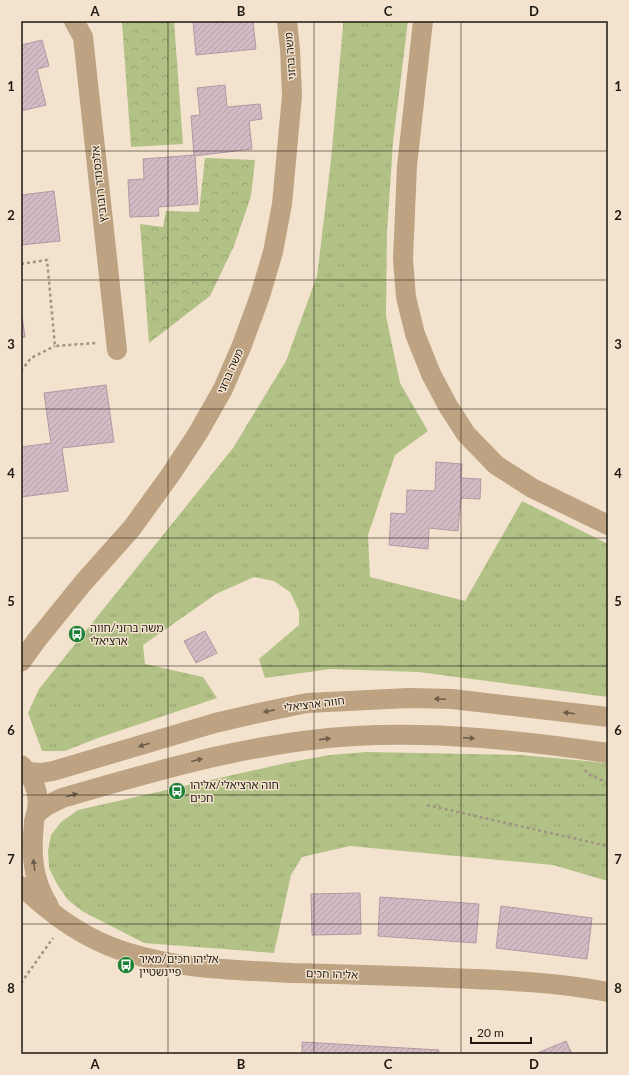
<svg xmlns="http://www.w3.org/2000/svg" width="629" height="1075" viewBox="0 0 629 1075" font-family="Lato,'Noto Sans Hebrew',sans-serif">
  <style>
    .grass { fill: url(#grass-tufts) }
    .park { fill: url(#park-crowns) }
    .building { fill: url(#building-hatch); stroke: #b298a3 }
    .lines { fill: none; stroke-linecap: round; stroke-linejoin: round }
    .path { stroke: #a09484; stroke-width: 2.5; stroke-dasharray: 3 3; stroke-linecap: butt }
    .minor { stroke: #bea382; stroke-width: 20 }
    .oneway { fill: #6e5e49 }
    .grid { fill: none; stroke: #1d1810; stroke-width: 1; stroke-opacity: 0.55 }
    .labels { text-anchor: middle; stroke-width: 3; stroke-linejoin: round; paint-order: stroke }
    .street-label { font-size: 11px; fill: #1d1810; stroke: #f3e3ce }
    .poi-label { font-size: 11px; fill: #1d1810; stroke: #f3e3ce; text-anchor: start }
    .neatline { fill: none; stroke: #1d1810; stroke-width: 1.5 }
    .grid-label { font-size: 13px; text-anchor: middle; font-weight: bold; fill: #1d1810 }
  </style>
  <defs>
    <pattern id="grass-tufts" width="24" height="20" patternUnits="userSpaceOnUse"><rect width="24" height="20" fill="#b2c185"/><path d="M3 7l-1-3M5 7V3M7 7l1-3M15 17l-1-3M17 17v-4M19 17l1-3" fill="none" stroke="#99a572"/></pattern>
    <pattern id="park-crowns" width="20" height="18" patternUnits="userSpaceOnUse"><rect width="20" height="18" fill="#b2c185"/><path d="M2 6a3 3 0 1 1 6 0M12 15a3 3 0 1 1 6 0" fill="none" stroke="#99a572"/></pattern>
    <pattern id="building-hatch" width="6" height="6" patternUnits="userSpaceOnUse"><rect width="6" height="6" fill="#d4bac4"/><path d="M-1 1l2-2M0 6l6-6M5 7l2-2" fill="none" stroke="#b69fa7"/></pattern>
  </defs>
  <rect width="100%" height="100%" fill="#f3e3ce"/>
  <g class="grass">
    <polygon points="343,21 408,21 393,142 387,232 386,316 400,383 428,431 395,455 368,535 370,577 465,601 522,501 608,544 608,697 418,672 331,669 265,678 259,659 299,625 299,611 290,592 274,581 254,577 216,594 143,645 145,664 203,677 217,698 98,738 65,751 42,751 28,713 39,689 233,448 286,361 317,276 331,160 343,26"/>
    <polygon points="366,752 521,755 608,763 608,881 553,865 350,846 302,857 291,875 274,953 144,943 82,911 68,900 57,884 49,868 48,851 51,835 61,822 78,810 286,763 330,755"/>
  </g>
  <g class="park">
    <polygon points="142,21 174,21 183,144 131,147 122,22"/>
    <polygon points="205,158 255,160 251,196 234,246 210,296 149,343 140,224 163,227 166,211 199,212"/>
  </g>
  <g class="building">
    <polygon points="193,21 253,21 256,49 196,55"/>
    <polygon points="42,40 49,66 37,69 46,105 21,111 21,45"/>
    <polygon points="225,85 227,107 260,104 262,119 249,121 252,149 194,156 191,116 200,115 197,88"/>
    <polygon points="195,155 198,204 158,207 159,216 130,217 128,180 144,179 143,159"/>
    <polygon points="54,191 60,241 21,245 21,195"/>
    <polygon points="21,309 25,337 21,337"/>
    <polygon points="106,385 114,442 62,448 68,491 21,497 21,447 51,443 44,393"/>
    <polygon points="436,462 462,464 461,478 481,479 480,499 461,498 458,531 429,528 428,549 389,545 391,513 406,514 407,490 435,491"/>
    <polygon points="205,631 217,653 196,663 184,641"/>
    <polygon points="360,893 361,934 312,935 311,894"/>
    <polygon points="380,897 479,904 476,943 378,936"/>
    <polygon points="501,906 592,918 587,959 496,948"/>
    <polygon points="566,1041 572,1054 535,1054"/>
    <polygon points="302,1042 439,1050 438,1054 302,1054"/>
  </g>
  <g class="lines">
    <g class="path">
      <polyline points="21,264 47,260 55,346 96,343"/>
      <polyline points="21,371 31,358 55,346"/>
      <polyline points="585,770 588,774 608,783"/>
      <polyline points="427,805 608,846"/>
      <polyline points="21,983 53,938"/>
    </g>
    <g class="minor">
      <polyline points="74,21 83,37 117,350"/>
      <polyline points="423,21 407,166 403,259 406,297 415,334 431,374 448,406 466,434 496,465 532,488 608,525"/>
      <polyline points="21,662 36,641 83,583 132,528 171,474 198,433 223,389 242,345 260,296 273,252 282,204 292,96 290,49 287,21"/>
      <path d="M21 765C37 781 42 800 34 821"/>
      <polyline points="28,772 41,773 53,771 215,723 254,714 307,703 409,698 452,699 608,717"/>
      <path d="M37 813 48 805 62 798C159 770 253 742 355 736 439 731 525 741 608 753"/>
      <path d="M34 823C31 853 32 880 49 906"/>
      <path d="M21 886C50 912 73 931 109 946 167 969 232 970 293 973 345 974 397 976 450 978 503 980 556 982 608 992"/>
    </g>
  </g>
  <defs><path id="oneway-solid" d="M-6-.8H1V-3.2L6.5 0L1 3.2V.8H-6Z"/></defs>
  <g class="oneway">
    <use href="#oneway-solid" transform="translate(440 699) rotate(-178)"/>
    <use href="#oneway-solid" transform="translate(269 711) rotate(169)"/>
    <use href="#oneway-solid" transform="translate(569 713) rotate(-173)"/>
    <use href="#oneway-solid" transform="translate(469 738) rotate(4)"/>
    <use href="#oneway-solid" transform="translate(325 739) rotate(-6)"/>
    <use href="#oneway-solid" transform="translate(144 745) rotate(163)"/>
    <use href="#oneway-solid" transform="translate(197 760) rotate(-14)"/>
    <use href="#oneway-solid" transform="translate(72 795) rotate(-16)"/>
    <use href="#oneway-solid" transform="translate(34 865) rotate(-98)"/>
  </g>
  <path class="grid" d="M168 21V1054M314 21V1054M461 21V1054M21 151H608M21 280H608M21 409H608M21 538H608M21 666H608M21 795H608M21 924H608"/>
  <defs>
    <symbol id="bus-disc" viewBox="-11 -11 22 22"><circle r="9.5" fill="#1c8034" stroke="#f3e3ce"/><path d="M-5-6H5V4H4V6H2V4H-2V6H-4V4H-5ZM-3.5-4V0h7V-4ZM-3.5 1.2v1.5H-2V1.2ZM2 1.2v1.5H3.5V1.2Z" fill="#fff"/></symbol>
  </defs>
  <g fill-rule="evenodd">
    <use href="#bus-disc" x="67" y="624" width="20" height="20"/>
    <use href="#bus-disc" x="167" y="781" width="20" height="20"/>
    <use href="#bus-disc" x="116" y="955" width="20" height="20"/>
  </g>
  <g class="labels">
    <g class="street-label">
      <text transform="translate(290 56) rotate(-94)" y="4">משה ברזני</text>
      <text transform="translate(99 184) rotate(-96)" y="4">אלכסנדר רובוביץ</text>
      <text transform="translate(230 371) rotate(-66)" y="4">משה ברזני</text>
      <text transform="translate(314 704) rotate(-7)" y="4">חווה ארציאלי</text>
      <text transform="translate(332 974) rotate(2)" y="4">אליהו חכים</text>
    </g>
    <g class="poi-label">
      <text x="90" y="632">משה ברזני/חווה<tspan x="90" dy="13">ארציאלי</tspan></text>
      <text x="190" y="789">חוה ארציאלי/אליהו<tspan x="190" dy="13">חכים</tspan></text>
      <text x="139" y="963">אליהו חכים/מאיר<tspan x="139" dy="13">פיינשטיין</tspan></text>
    </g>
  </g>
  <rect width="629" height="1075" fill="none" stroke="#f3e3ce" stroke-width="44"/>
  <path d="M471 1037v6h60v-6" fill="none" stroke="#1d1810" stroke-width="2"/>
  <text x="477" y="1037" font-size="12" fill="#1d1810" stroke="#f3e3ce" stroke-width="3" paint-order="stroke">20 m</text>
  <rect x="22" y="22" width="585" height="1031" class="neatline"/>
  <g class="grid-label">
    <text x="95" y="16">A</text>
    <text x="241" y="16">B</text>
    <text x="388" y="16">C</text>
    <text x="534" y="16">D</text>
    <text x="11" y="91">1</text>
    <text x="618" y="91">1</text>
    <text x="11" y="220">2</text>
    <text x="618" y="220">2</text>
    <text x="11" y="349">3</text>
    <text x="618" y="349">3</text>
    <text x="11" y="478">4</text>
    <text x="618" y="478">4</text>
    <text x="11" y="606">5</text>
    <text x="618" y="606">5</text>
    <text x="11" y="735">6</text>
    <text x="618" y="735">6</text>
    <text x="11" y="864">7</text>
    <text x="618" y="864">7</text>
    <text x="11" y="993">8</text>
    <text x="618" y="993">8</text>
    <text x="95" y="1069">A</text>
    <text x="241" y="1069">B</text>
    <text x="388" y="1069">C</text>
    <text x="534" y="1069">D</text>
  </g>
</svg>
